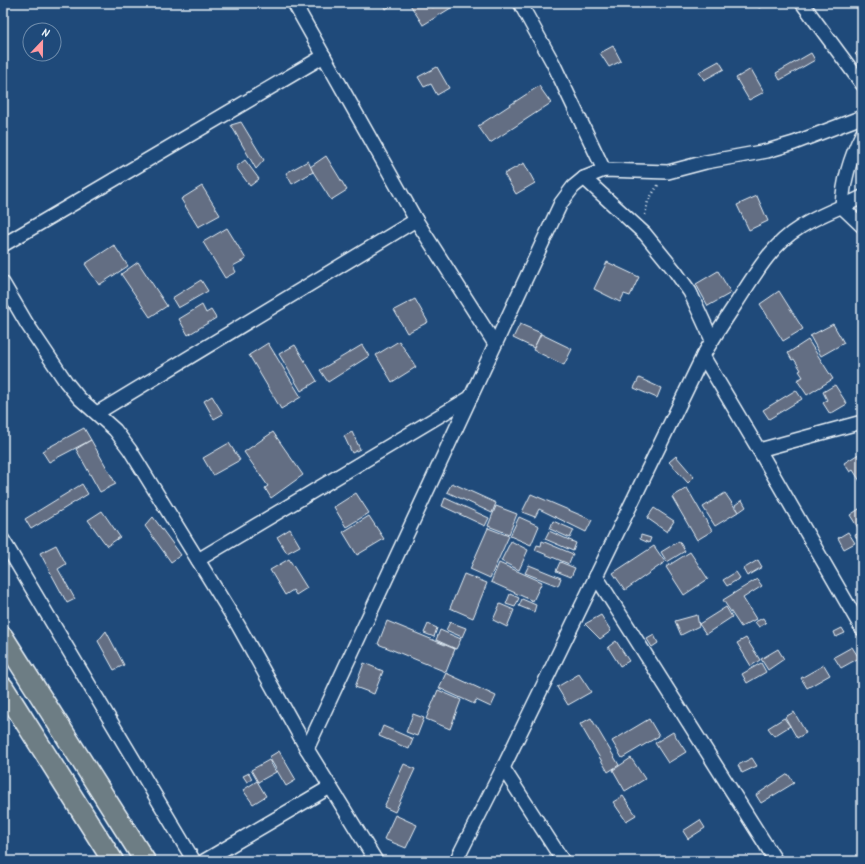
<svg xmlns="http://www.w3.org/2000/svg" width="865" height="864" viewBox="0 0 865 864" font-family="Kalam,sans-serif">
  <style>
    .building { fill: #636e83; stroke: #e8f1f8 }
    .lines { fill: none; stroke-linecap: round; stroke-linejoin: round }
    .minor-casing { stroke: #e8f1f8; stroke-width: 16 }
    .primary-casing { stroke: #e8f1f8; stroke-width: 23 }
    .path { stroke: #e8f1f8; stroke-width: 2.5; stroke-dasharray: 1 3; stroke-linecap: butt }
    .minor { stroke: #1f4a7a; stroke-width: 13 }
    .primary { stroke: #6d7d84; stroke-width: 20 }
  </style>
  <rect width="100%" height="100%" fill="#1f4a7a"/>
  <filter id="ink" filterUnits="userSpaceOnUse"><feTurbulence type="fractalNoise" baseFrequency=".025" numOctaves="2"/><feDisplacementMap in="SourceGraphic" scale="8" xChannelSelector="R" yChannelSelector="G"/><feConvolveMatrix kernelMatrix="1 2 1 2 8 2 1 2 1" color-interpolation-filters="sRGB"/></filter>
  <g filter="url(#ink)">
    <g class="building">
      <polygon points="382,3 394,3 386,9"/>
      <polygon points="409,3 429,3 432,8 440,3 459,3 423,25"/>
      <polygon points="755,3 768,3 759,8"/>
      <polygon points="613,46 621,61 609,67 600,53"/>
      <polygon points="862,48 862,62 855,54"/>
      <polygon points="811,53 815,60 780,80 776,73"/>
      <polygon points="719,61 724,69 704,80 699,72"/>
      <polygon points="437,67 449,88 437,95 431,84 424,87 418,77"/>
      <polygon points="751,69 764,92 749,100 736,78"/>
      <polygon points="539,86 551,103 490,143 478,126"/>
      <polygon points="241,122 264,160 256,169 231,125"/>
      <polygon points="326,156 347,190 331,200 310,167"/>
      <polygon points="245,160 259,179 250,186 236,167"/>
      <polygon points="308,161 313,172 292,184 286,173"/>
      <polygon points="524,163 535,183 516,194 504,174"/>
      <polygon points="202,186 220,215 198,227 181,199"/>
      <polygon points="757,196 768,221 749,230 737,205"/>
      <polygon points="227,228 246,259 233,266 236,272 225,278 203,242"/>
      <polygon points="114,245 128,266 99,285 85,264"/>
      <polygon points="138,262 167,306 150,317 121,274"/>
      <polygon points="607,262 639,277 630,296 624,294 620,302 594,289"/>
      <polygon points="718,271 731,293 708,306 696,284"/>
      <polygon points="201,280 208,291 178,308 172,298"/>
      <polygon points="779,291 803,329 783,341 760,304"/>
      <polygon points="415,299 428,322 407,333 394,310"/>
      <polygon points="202,305 206,313 211,310 216,318 188,335 179,319"/>
      <polygon points="520,324 541,333 534,348 513,338"/>
      <polygon points="833,324 844,343 821,356 810,336"/>
      <polygon points="541,334 572,349 564,365 533,350"/>
      <polygon points="808,340 833,379 807,395 797,380 803,377 799,371 801,370 794,359 792,360 788,353"/>
      <polygon points="399,341 416,367 392,382 376,355"/>
      <polygon points="268,343 301,397 281,409 249,355"/>
      <polygon points="295,345 317,381 301,391 279,354"/>
      <polygon points="362,345 369,356 328,382 320,370"/>
      <polygon points="639,378 661,388 657,398 634,388"/>
      <polygon points="835,385 847,404 830,414 823,403 827,400 823,392"/>
      <polygon points="796,390 802,399 769,419 763,410"/>
      <polygon points="212,396 223,414 214,419 204,401"/>
      <polygon points="84,428 91,440 49,462 42,451"/>
      <polygon points="273,432 303,475 271,498 265,488 268,486 244,452"/>
      <polygon points="352,432 360,449 352,453 344,436"/>
      <polygon points="91,440 116,484 100,492 76,449"/>
      <polygon points="229,443 240,460 213,475 203,458"/>
      <polygon points="862,452 862,479 860,481 853,470 850,472 844,463"/>
      <polygon points="676,456 694,477 688,483 669,462"/>
      <polygon points="452,483 496,503 492,513 447,492"/>
      <polygon points="82,484 88,494 31,529 25,519"/>
      <polygon points="687,488 712,531 697,540 672,497"/>
      <polygon points="356,493 369,513 346,527 334,507"/>
      <polygon points="725,493 738,512 715,526 703,507"/>
      <polygon points="531,494 592,520 586,532 539,509 535,517 522,512"/>
      <polygon points="445,498 489,518 485,526 442,506"/>
      <polygon points="742,500 746,507 739,512 735,505"/>
      <polygon points="496,506 517,514 509,534 488,526"/>
      <polygon points="862,507 862,530 860,531 850,515"/>
      <polygon points="654,508 674,521 667,532 647,518"/>
      <polygon points="102,511 120,537 107,546 88,520"/>
      <polygon points="369,516 384,539 357,555 343,532"/>
      <polygon points="153,517 181,555 171,562 145,526"/>
      <polygon points="519,517 539,526 531,545 510,536"/>
      <polygon points="553,521 574,530 570,538 550,529"/>
      <polygon points="488,528 509,536 490,578 470,569"/>
      <polygon points="290,529 300,546 287,553 277,537"/>
      <polygon points="549,531 576,543 573,551 545,539"/>
      <polygon points="848,532 855,543 844,549 838,538"/>
      <polygon points="862,532 862,544 860,545 855,535"/>
      <polygon points="641,535 651,538 649,543 640,539"/>
      <polygon points="511,541 528,550 519,570 501,561"/>
      <polygon points="542,541 573,554 569,564 535,550 537,545 541,546"/>
      <polygon points="679,541 685,551 667,562 661,552"/>
      <polygon points="56,545 66,564 58,569 75,599 67,603 40,553"/>
      <polygon points="654,546 665,562 625,590 613,573"/>
      <polygon points="690,552 708,579 684,595 666,567"/>
      <polygon points="289,559 307,588 296,595 293,590 285,595 270,570"/>
      <polygon points="758,560 762,567 747,576 743,569"/>
      <polygon points="560,562 575,568 571,577 556,571"/>
      <polygon points="499,563 542,582 533,601 491,582"/>
      <polygon points="529,565 561,578 558,586 525,573"/>
      <polygon points="736,572 740,578 727,586 723,580"/>
      <polygon points="464,574 487,583 473,618 450,608"/>
      <polygon points="757,579 762,586 743,598 756,619 741,627 723,600"/>
      <polygon points="510,594 519,598 515,607 506,604"/>
      <polygon points="522,599 536,605 534,612 519,606"/>
      <polygon points="500,604 514,610 507,627 493,620"/>
      <polygon points="726,607 732,617 706,634 699,624"/>
      <polygon points="601,615 611,631 600,639 585,624"/>
      <polygon points="697,615 699,626 681,635 675,621"/>
      <polygon points="763,618 766,623 759,627 755,622"/>
      <polygon points="387,621 455,649 446,672 378,644"/>
      <polygon points="450,622 466,628 462,637 446,630"/>
      <polygon points="428,624 437,628 434,637 424,633"/>
      <polygon points="842,628 845,633 836,637 834,632"/>
      <polygon points="440,630 461,639 456,649 436,640"/>
      <polygon points="106,631 124,665 114,670 98,641"/>
      <polygon points="654,635 658,643 652,647 647,639"/>
      <polygon points="746,638 760,660 751,666 737,643"/>
      <polygon points="616,641 629,661 620,666 608,647"/>
      <polygon points="852,647 859,658 841,668 834,657"/>
      <polygon points="778,649 784,659 768,670 761,659"/>
      <polygon points="364,663 383,671 374,694 355,687"/>
      <polygon points="761,663 766,672 747,683 742,674"/>
      <polygon points="824,665 830,675 807,688 801,678"/>
      <polygon points="446,673 496,696 491,707 476,700 474,704 439,688"/>
      <polygon points="579,674 591,692 568,705 557,687"/>
      <polygon points="438,690 461,700 450,729 426,719"/>
      <polygon points="794,712 806,733 797,738 785,717"/>
      <polygon points="413,714 424,718 417,736 406,732"/>
      <polygon points="591,718 619,765 608,772 580,724"/>
      <polygon points="784,718 790,726 774,736 768,728"/>
      <polygon points="649,719 659,736 622,758 612,741"/>
      <polygon points="383,726 413,739 409,749 379,736"/>
      <polygon points="673,732 686,752 668,763 655,743"/>
      <polygon points="279,751 296,780 286,786 269,757"/>
      <polygon points="631,758 645,779 625,791 613,770"/>
      <polygon points="752,758 757,766 742,773 738,765"/>
      <polygon points="269,760 276,772 258,782 251,770"/>
      <polygon points="404,764 415,769 395,812 384,807"/>
      <polygon points="249,773 252,779 247,782 243,776"/>
      <polygon points="788,774 794,783 761,803 756,795"/>
      <polygon points="257,781 266,796 253,804 243,790"/>
      <polygon points="623,796 636,815 626,821 613,802"/>
      <polygon points="395,815 417,825 406,848 384,839"/>
      <polygon points="700,820 705,828 688,839 683,831"/>
    </g>
    <g class="lines">
      <defs>
        <g id="minor">
          <polyline points="294,3 416,220 495,344"/>
          <polyline points="520,3 553,63 604,170"/>
          <polyline points="802,3 862,84"/>
          <path d="M862 134C850 158 843 181 842 207L862 226"/>
          <polyline points="584,178 645,234 675,271 690,292 712,340"/>
          <polyline points="3,245 324,56"/>
          <polyline points="3,283 27,324 66,382 79,398 115,430 130,450 238,625 307,749 376,861"/>
          <polyline points="703,356 759,450 862,629"/>
          <polyline points="97,413 416,220"/>
          <polyline points="759,450 862,422"/>
          <polyline points="3,540 194,861"/>
          <polyline points="198,560 471,397"/>
          <polyline points="596,576 776,861"/>
          <polyline points="307,749 553,220 561,203 573,187 584,178 604,170 668,172 706,162 767,151 794,143 862,117"/>
          <polyline points="503,768 563,861"/>
          <polyline points="204,861 330,787"/>
          <path d="M456 861 503 768 703 356C713 338 725 320 737 302 754 276 771 245 799 228 818 215 841 208 862 197"/>
        </g>
        <g id="primary">
          <polyline points="3,637 145,861"/>
          <polyline points="3,687 113,861"/>
        </g>
      </defs>
      <use href="#minor" class="minor-casing"/>
      <use href="#primary" class="primary-casing"/>
      <polyline class="path" points="645,215 648,201 658,185"/>
      <use href="#minor" class="minor"/>
      <use href="#primary" class="primary"/>
    </g>
  </g>
  <rect width="865" height="864" fill="none" stroke="#1f4a7a" stroke-width="16"/>
  <rect x="8" y="8" width="849" height="848" fill="none" stroke="#e8f1f8" stroke-width="1.5" filter="url(#ink)"/>
  <g transform="translate(42 42) rotate(22)"><circle r="19" fill="#1f4a7a" stroke="#6f8dac"/>
  <path d="M0-3L7 15L0 10L-7 15Z" fill="#ff9aa2"/>
  <text y="-6" font-size="11" font-weight="bold" text-anchor="middle" fill="#e8f1f8">N</text>
  </g>
</svg>
